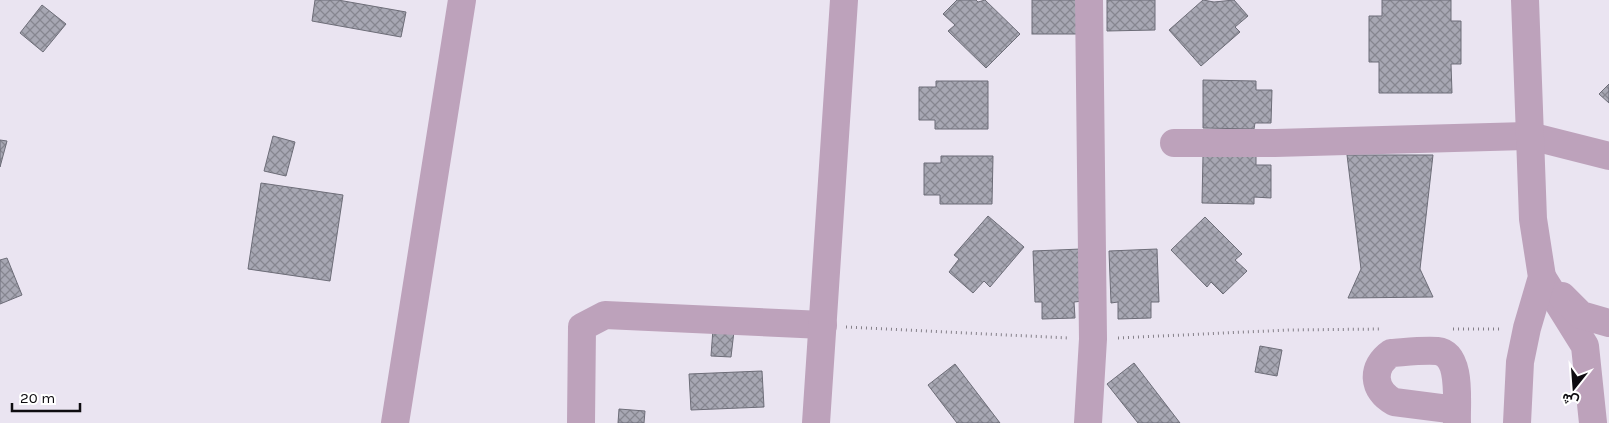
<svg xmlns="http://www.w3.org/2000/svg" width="1609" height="423" viewBox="0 0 1609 423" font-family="Karla,Vazirmatn,sans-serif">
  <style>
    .building { fill: url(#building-cross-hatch); stroke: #6d6d78 }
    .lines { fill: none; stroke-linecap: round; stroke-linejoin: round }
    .path { stroke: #847f88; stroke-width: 3; stroke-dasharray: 1 4; stroke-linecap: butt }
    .minor { stroke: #bda2bb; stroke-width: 28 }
  </style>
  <defs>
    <pattern id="building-cross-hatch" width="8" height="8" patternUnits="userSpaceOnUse" patternTransform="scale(1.25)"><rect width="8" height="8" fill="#a7a7b3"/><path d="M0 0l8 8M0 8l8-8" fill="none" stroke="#868690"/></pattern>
  </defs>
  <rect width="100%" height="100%" fill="#eae4f1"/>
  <g class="building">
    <polygon points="315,0 338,0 406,12 401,37 312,21"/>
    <polygon points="957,0 976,0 978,2 985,0 1020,34 986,68 948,31 955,25 943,14"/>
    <rect x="1032" y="0" width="48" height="34"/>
    <polygon points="1107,0 1155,0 1155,30 1107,31"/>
    <polygon points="1203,0 1214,2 1234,0 1248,16 1235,27 1240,32 1201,66 1169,30"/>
    <polygon points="1382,0 1451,0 1451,21 1461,21 1461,64 1451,64 1452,93 1379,93 1379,62 1369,62 1369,16 1382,16"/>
    <polygon points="42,5 66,24 43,52 20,33"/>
    <polygon points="1203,80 1256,81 1256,90 1272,90 1271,123 1255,123 1254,129 1203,128"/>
    <polygon points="936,81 988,81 988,129 935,129 935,120 919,120 919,87 936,87"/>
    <polygon points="1609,84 1609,103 1599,94"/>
    <polygon points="273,136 295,142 286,176 264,171"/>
    <polygon points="0,140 7,141 0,167"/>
    <polygon points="1203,155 1256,156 1256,165 1271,165 1271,198 1254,197 1254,204 1202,203"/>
    <polygon points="1347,155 1433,155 1420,269 1433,297 1348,298 1361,269"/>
    <polygon points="941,156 993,156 992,204 940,204 940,195 924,195 924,163 941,163"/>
    <polygon points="261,183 343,195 330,281 248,269"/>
    <polygon points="988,216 1024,247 990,287 984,281 973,293 949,272 959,259 954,255"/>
    <polygon points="1205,217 1242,254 1235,260 1247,271 1223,294 1211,282 1207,287 1171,250"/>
    <polygon points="1081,249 1083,301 1074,302 1075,318 1042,319 1042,302 1035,302 1033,251"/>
    <polygon points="1157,249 1159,302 1151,302 1151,318 1118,319 1118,302 1111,303 1109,251"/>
    <polygon points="7,258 22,295 0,304 0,260"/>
    <polygon points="713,329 734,331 731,357 711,356"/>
    <polygon points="1260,346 1282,350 1277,376 1255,372"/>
    <polygon points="1134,363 1180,423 1138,423 1107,384"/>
    <polygon points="955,364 1000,423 957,423 928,385"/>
    <polygon points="762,371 764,407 691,410 689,374"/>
    <polygon points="619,409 645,411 644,423 618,423"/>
  </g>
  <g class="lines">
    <g class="path">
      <polyline points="846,327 1069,338"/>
      <polyline points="1453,329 1502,329"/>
      <polyline points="1118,338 1288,330 1382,329"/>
    </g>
    <g class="minor">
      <polyline points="1174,143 1275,143 1530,136 1609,156"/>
      <polyline points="1542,277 1585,346 1593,423"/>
      <polyline points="1562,296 1581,315 1609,323"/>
      <path d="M1456 410 1394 402C1372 390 1371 367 1391 353 1406 352 1423 350 1437 351 1463 354 1456 404 1457 423"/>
      <polyline points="395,423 462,0"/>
      <polyline points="581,423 582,327 605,315 823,325"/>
      <polyline points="816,423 844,0"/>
      <polyline points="1088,423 1093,339 1089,0"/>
      <polyline points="1517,423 1520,362 1527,328 1542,277 1533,219 1525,0"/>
    </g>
  </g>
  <g transform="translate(1574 388) rotate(197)" stroke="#ffffff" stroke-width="4" paint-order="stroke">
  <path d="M0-4L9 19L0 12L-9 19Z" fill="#0e0c10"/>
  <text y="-8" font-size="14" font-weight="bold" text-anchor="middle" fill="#0e0c10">ش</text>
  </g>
  <path d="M12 403v8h68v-8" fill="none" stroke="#0e0c10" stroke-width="2.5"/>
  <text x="20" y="403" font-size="15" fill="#0e0c10" stroke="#ffffff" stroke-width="4" paint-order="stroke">20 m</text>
</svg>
